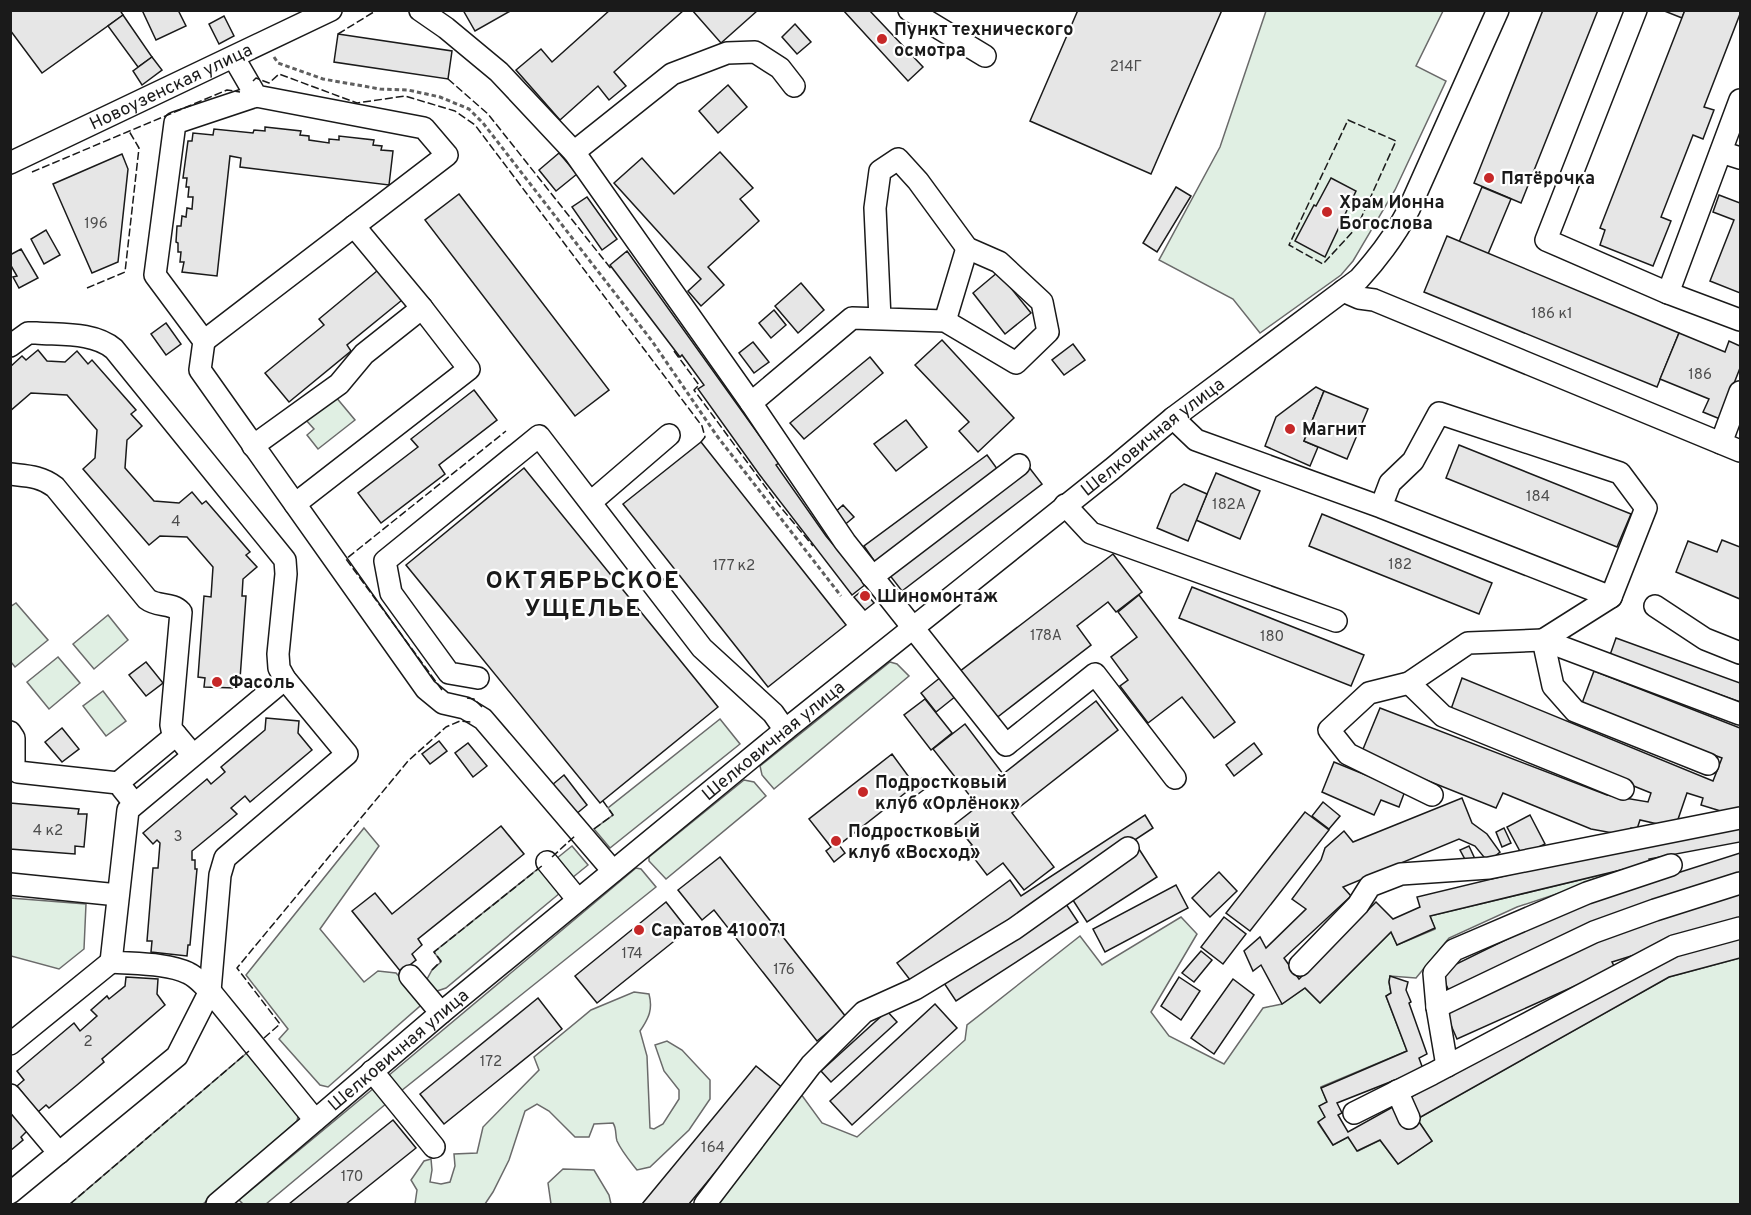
<svg xmlns="http://www.w3.org/2000/svg" width="1751" height="1215" viewBox="0 0 1751 1215" font-family="Overpass,sans-serif">
  <style>
    .green { fill: #e0efe3; stroke: #6a6a6a; stroke-width: 1.5 }
    .building { fill: #e6e6e6; stroke: #1a1a1a; stroke-width: 1.5 }
    .lines { fill: none; stroke-linecap: round; stroke-linejoin: round }
    .minor-casing { stroke: #1a1a1a; stroke-width: 24 }
    .path { stroke: #5f5f5f; stroke-width: 3; stroke-dasharray: 4.5 3; stroke-linecap: butt }
    .minor { stroke: #fff; stroke-width: 21 }
    .fence { stroke: #1a1a1a; stroke-width: 1.5; stroke-dasharray: 8 3; stroke-linecap: butt }
    .poi-dot { fill: #c62828; stroke: #fff; stroke-width: 2 }
    .labels { text-anchor: middle; stroke-width: 4.5; stroke-linejoin: round; paint-order: stroke }
    .number-label { font-size: 15px; fill: #4d4d4d }
    .poi-label { font-size: 18px; font-weight: bold; fill: #1a1a1a; stroke: #fff; text-anchor: start }
    .street-label { font-size: 18px; fill: #1a1a1a; stroke: #fff }
    .district-label { font-size: 24px; font-weight: bold; letter-spacing: 1.5px; fill: #1a1a1a; stroke: #fff }
  </style>
  <rect width="100%" height="100%" fill="#fff"/>
  <g class="green">
    <polygon points="1266,11 1443,11 1416,66 1446,81 1395,190 1353,261 1341,275 1260,333 1233,299 1159,260 1220,147"/>
    <polygon points="335,396 355,420 318,449 307,435 314,429 306,420"/>
    <polygon points="16,603 48,640 15,667 11,662 10,607"/>
    <polygon points="108,615 128,640 94,669 73,644"/>
    <polygon points="58,657 80,683 49,709 27,682"/>
    <polygon points="890,662 897,664 909,676 774,789 762,775 760,766"/>
    <polygon points="103,691 126,721 106,736 83,706"/>
    <polygon points="720,719 740,744 610,848 594,829 613,815 608,808"/>
    <polygon points="744,780 754,782 766,796 666,879 649,861 649,857"/>
    <polygon points="364,828 379,846 320,929 364,982 378,971 396,973 421,1000 420,1006 328,1087 320,1085 279,1039 288,1029 246,975"/>
    <polygon points="572,846 588,865 567,882 551,863"/>
    <polygon points="1650,863 1517,907 1449,938 1416,978 1390,976 1389,982 1391,993 1386,996 1407,1051 1321,1087 1327,1102 1320,1106 1325,1117 1318,1123 1333,1145 1348,1137 1358,1151 1380,1140 1398,1164 1432,1141 1417,1119 1669,977 1740,958 1740,1204 714,1204 798,1090 822,1123 857,1137 965,1040 967,1025 1080,936 1102,965 1181,917 1197,934 1151,1012 1169,1036 1224,1064 1263,1008 1282,1004 1305,988 1320,1003 1391,932 1397,945 1435,929 1430,916"/>
    <polygon points="539,868 560,893 446,988 434,992 426,981 432,970 441,962 434,952"/>
    <polygon points="636,868 641,869 656,887 401,1091 388,1076"/>
    <polygon points="10,898 86,904 84,949 59,969 11,956"/>
    <path d="M634 992 649 994C653 1009 649 1018 640 1031L647 1056 650 1128 654 1129 663 1124 679 1099V1090L664 1071 655 1045 667 1041 682 1050 710 1080V1099L689 1130 650 1167 637 1170C630 1161 622 1152 617 1141 615 1135 617 1129 613 1123L594 1124 589 1137H575L549 1111 537 1104 525 1111 509 1160 493 1192 485 1204H415L417 1190 411 1180 424 1161 431 1159 432 1170 430 1182 441 1184 450 1182 455 1166 454 1154 477 1153 483 1127 539 1070 534 1057 591 1010Z"/>
    <polygon points="249,1051 299,1112 297,1121 203,1204 70,1204"/>
    <polygon points="374,1088 387,1103 266,1204 243,1204 239,1200"/>
    <polygon points="563,1169 594,1170 609,1195 611,1204 551,1204 548,1183"/>
  </g>
  <g class="building">
    <polygon points="10,10 120,10 123,15 42,73 10,30"/>
    <polygon points="142,10 178,10 186,26 156,40"/>
    <polygon points="463,10 512,10 475,31"/>
    <polygon points="610,10 684,10 614,72 626,86 609,100 598,86 560,120 516,70 541,49 552,62"/>
    <polygon points="692,10 756,10 757,11 721,43"/>
    <polygon points="843,10 869,10 923,67 908,81"/>
    <polygon points="1078,10 1222,10 1151,174 1030,121"/>
    <polygon points="1543,10 1598,10 1521,203 1474,183"/>
    <polygon points="1662,10 1685,10 1682,18"/>
    <polygon points="1685,10 1740,10 1740,14 1704,107 1714,110 1703,139 1693,135 1661,217 1671,221 1653,266 1600,245 1605,230 1600,228"/>
    <polygon points="123,15 152,57 138,67 108,26"/>
    <polygon points="224,16 234,36 219,44 209,24"/>
    <polygon points="795,24 811,42 797,54 782,37"/>
    <polygon points="338,34 452,51 448,79 334,62"/>
    <polygon points="152,57 162,70 142,85 133,71"/>
    <polygon points="728,85 747,107 718,133 699,111"/>
    <polygon points="265,127 301,131 300,135 309,136 309,140 329,143 329,139 339,140 339,136 374,140 373,145 382,146 381,150 393,151 389,185 240,167 241,158 230,156 217,276 182,272 184,262 180,262 181,252 178,252 178,243 176,242 177,226 181,226 182,216 186,217 187,208 192,209 193,197 188,197 189,187 186,187 187,178 183,178 188,141 192,141 193,133 213,135 214,129 253,133 254,130 265,131"/>
    <polygon points="720,152 753,188 740,199 759,221 708,267 724,285 701,306 688,291 701,279 614,183 642,158 674,194"/>
    <polygon points="559,153 577,174 556,191 539,170"/>
    <polygon points="122,154 128,169 118,262 92,273 53,184"/>
    <polygon points="1331,178 1356,191 1325,257 1295,241 1314,205 1316,206"/>
    <polygon points="1176,187 1191,196 1157,252 1143,243"/>
    <polygon points="1482,187 1511,199 1488,254 1459,242"/>
    <polygon points="459,194 609,390 575,416 425,220"/>
    <polygon points="1719,195 1740,203 1740,293 1710,281 1734,220 1713,212"/>
    <polygon points="587,197 617,239 602,250 572,207"/>
    <polygon points="46,230 60,255 44,264 31,239"/>
    <polygon points="1447,236 1679,333 1657,387 1424,292"/>
    <polygon points="21,249 38,278 19,288 13,277 17,276 10,264 10,255"/>
    <polygon points="627,251 779,463 776,465 826,536 866,584 852,595 759,474 698,389 704,385 682,355 680,357 610,265"/>
    <polygon points="383,266 407,296 347,345 351,351 289,402 265,373 324,325 319,319"/>
    <polygon points="998,272 1031,313 1005,334 973,293"/>
    <polygon points="801,283 824,310 798,333 775,306"/>
    <polygon points="774,310 786,325 771,338 759,323"/>
    <polygon points="166,323 181,344 166,355 151,334"/>
    <polygon points="1679,333 1725,352 1729,341 1740,346 1740,368 1720,419 1703,412 1709,399 1660,379"/>
    <polygon points="942,340 1014,418 978,452 959,431 969,422 915,365"/>
    <polygon points="753,342 769,362 754,373 739,353"/>
    <polygon points="1073,344 1085,360 1064,375 1052,360"/>
    <polygon points="38,350 47,361 65,362 77,351 88,364 92,360 136,410 131,414 142,426 127,440 125,468 154,501 179,503 192,492 202,504 206,501 250,552 246,555 257,567 243,579 242,596 246,596 240,679 236,679 235,688 204,687 205,678 198,677 204,596 211,597 213,567 187,537 160,536 149,545 83,469 95,458 97,430 67,395 31,393 10,411 10,367 22,356 26,360"/>
    <polygon points="870,357 883,373 804,439 790,423"/>
    <polygon points="1316,387 1324,391 1304,441 1318,447 1310,466 1265,446 1276,417"/>
    <polygon points="474,390 497,420 439,465 445,474 381,523 358,493 418,447 411,439"/>
    <polygon points="1324,391 1368,409 1347,459 1304,441"/>
    <polygon points="906,420 927,447 896,471 874,444"/>
    <polygon points="701,442 846,625 768,687 623,504"/>
    <polygon points="1459,445 1631,514 1617,547 1446,478"/>
    <polygon points="987,455 998,470 875,562 864,546"/>
    <polygon points="1028,466 1042,484 902,591 888,573"/>
    <polygon points="524,468 718,707 600,803 406,565"/>
    <polygon points="1216,473 1260,491 1240,539 1196,520"/>
    <polygon points="1184,484 1207,494 1188,541 1157,528 1171,494"/>
    <polygon points="843,505 854,517 842,527 832,515"/>
    <polygon points="1322,514 1492,583 1479,614 1309,546"/>
    <polygon points="1722,540 1740,547 1740,599 1676,572 1688,541 1717,552"/>
    <polygon points="1113,554 1142,592 1116,612 1108,602 1077,626 1091,645 995,719 959,672"/>
    <polygon points="1192,587 1364,655 1351,686 1179,618"/>
    <polygon points="863,590 874,603 865,610 854,597"/>
    <polygon points="1139,595 1235,722 1214,738 1182,697 1148,723 1120,686 1128,680 1111,657 1137,637 1118,612"/>
    <polygon points="1616,638 1740,683 1740,702 1610,655"/>
    <polygon points="146,662 163,683 146,696 129,675"/>
    <polygon points="1594,671 1740,728 1740,808 1737,816 1701,805 1703,798 1687,793 1675,828 1640,820 1637,829 1631,828 1629,836 1591,829 1503,793 1496,808 1361,754 1380,708 1607,795 1648,802 1651,793 1450,712 1462,678 1713,781 1722,758 1581,706"/>
    <polygon points="941,677 956,696 936,712 921,693"/>
    <polygon points="925,699 952,733 931,750 904,715"/>
    <polygon points="1096,701 1118,730 1012,813 1054,867 1024,890 1003,863 987,875 967,849 972,845 955,824 978,806 933,749 965,724 1003,774"/>
    <polygon points="266,718 299,721 298,733 312,750 250,802 245,796 231,808 237,814 192,851 192,860 195,860 195,869 197,869 190,945 188,945 187,956 151,952 152,941 147,941 153,868 158,868 160,843 157,840 153,844 143,833 207,779 211,784 225,772 221,767 265,730"/>
    <polygon points="62,728 79,749 62,762 45,742"/>
    <polygon points="439,741 447,751 430,764 422,754"/>
    <polygon points="468,743 487,766 473,777 455,753"/>
    <polygon points="1254,743 1262,754 1234,776 1226,765"/>
    <polygon points="892,754 914,784 922,778 929,786 914,797 909,790 839,845 845,853 834,862 826,851 831,847 809,819"/>
    <polygon points="1334,762 1405,791 1399,807 1381,800 1374,815 1322,792"/>
    <polygon points="564,775 587,805 575,815 552,785"/>
    <polygon points="1462,798 1472,823 1487,834 1500,852 1488,862 1475,846 1459,839 1343,887 1351,896 1284,958 1299,979 1376,902 1393,919 1420,907 1417,897 1645,842 1740,824 1740,842 1649,859 1650,863 1430,916 1435,928 1397,945 1391,932 1320,1003 1305,988 1282,1004 1261,965 1253,971 1244,951 1260,937 1266,948 1306,909 1292,899 1321,860 1325,848 1344,831 1353,842"/>
    <polygon points="1323,802 1340,816 1329,829 1312,816"/>
    <polygon points="10,803 79,809 78,814 87,814 84,847 75,846 75,854 10,849"/>
    <polygon points="1305,812 1329,830 1250,931 1226,913"/>
    <polygon points="1145,815 1153,828 914,985 897,963 1010,880 1021,896"/>
    <polygon points="1530,815 1545,844 1522,855 1507,827"/>
    <polygon points="501,826 524,854 418,939 422,945 412,954 416,960 401,972 352,911 375,893 392,914"/>
    <polygon points="1504,828 1511,843 1502,847 1496,832"/>
    <polygon points="1469,846 1475,859 1467,863 1460,850"/>
    <polygon points="1139,849 1157,877 1087,922 1069,894"/>
    <polygon points="1740,853 1740,877 1450,993 1440,972 1577,905"/>
    <polygon points="720,857 846,1017 817,1041 714,910 702,920 678,890"/>
    <polygon points="1219,872 1237,891 1210,917 1192,898"/>
    <polygon points="1176,885 1188,908 1105,952 1093,929"/>
    <polygon points="1740,893 1740,922 1612,962 1615,968 1457,1039 1443,1007 1601,936"/>
    <polygon points="666,902 688,930 597,1003 575,976"/>
    <polygon points="1066,904 1078,922 956,1001 944,983"/>
    <polygon points="1224,917 1246,934 1223,964 1201,947"/>
    <polygon points="1740,936 1740,958 1669,977 1417,1119 1432,1141 1398,1164 1380,1140 1357,1151 1348,1137 1333,1145 1318,1122 1325,1117 1319,1106 1327,1102 1321,1088 1407,1051 1386,996 1391,993 1389,982 1390,976 1408,982 1406,990 1411,1002 1409,1003 1427,1054 1419,1058 1423,1069 1337,1103 1342,1113 1338,1115 1348,1132 1659,959"/>
    <polygon points="1201,951 1212,960 1194,982 1182,973"/>
    <polygon points="126,977 158,979 157,994 165,1005 102,1059 104,1062 77,1085 49,1108 46,1105 38,1112 17,1086 24,1080 17,1071 74,1023 80,1031 97,1016 91,1010 107,996 109,999 125,986"/>
    <polygon points="1179,977 1200,991 1181,1020 1161,1006"/>
    <polygon points="1233,979 1254,995 1214,1054 1191,1038"/>
    <polygon points="538,998 562,1029 444,1124 420,1094"/>
    <polygon points="935,1004 957,1028 852,1125 830,1101"/>
    <polygon points="887,1011 897,1022 831,1082 821,1071"/>
    <polygon points="756,1066 784,1089 689,1204 642,1204"/>
    <polygon points="10,1109 28,1130 21,1137 23,1140 10,1151"/>
    <polygon points="393,1120 416,1148 346,1204 289,1204"/>
  </g>
  <g class="lines">
    <defs>
      <g id="minor">
        <polyline points="420,10 446,28 499,72 574,152 751,403 845,542 1006,745 1095,674 1175,778"/>
        <polyline points="909,10 985,56"/>
        <polyline points="1636,10 1546,240 1668,293 1740,320"/>
        <polyline points="256,96 175,123 155,275 204,341 200,370 426,689 443,703 465,708 483,719 613,871"/>
        <polyline points="574,152 672,74 727,53 755,52 780,68 794,86"/>
        <polyline points="1721,152 1740,158"/>
        <path id="s1" d="M10 163 331 10"/>
        <polyline points="1343,291 1359,298 1374,300 1740,451"/>
        <polyline points="1668,293 1740,100"/>
        <polyline points="945,321 967,248"/>
        <polyline points="204,341 447,155 424,128 256,96 234,58"/>
        <path d="M10 346 28 333H36C61 335 94 332 114 349L285 560 286 574 278 654 279 668 285 679 347 754 225 858 220 875 210 991 177 1056 10 1193"/>
        <polyline points="751,403 852,318 945,321 1016,363 1048,332 1042,302 999,262 967,248 918,181 898,159 880,171 875,208 880,319"/>
        <polyline points="1173,418 1196,440 1381,507 1611,597 1646,508 1620,473 1439,413 1413,461 1390,483 1381,507"/>
        <polyline points="1721,443 1740,392"/>
        <polyline points="253,446 339,384 364,354 422,308 354,226"/>
        <path d="M10 474C27 476 41 476 55 487L147 599C157 607 172 602 181 612L171 725 172 730 193 755"/>
        <polyline points="591,502 669,435"/>
        <polyline points="295,504 469,369 422,308"/>
        <polyline points="1065,505 1091,533 1336,621"/>
        <polyline points="872,577 1019,465"/>
        <polyline points="1611,597 1543,640 1553,686 1575,711 1708,764"/>
        <polyline points="1655,606 1705,639 1740,653"/>
        <polyline points="478,678 449,673 391,593 385,561 539,436 702,648 773,713 785,730"/>
        <path d="M285 679 128 810 111 962C134 964 168 963 188 973 197 977 203 985 210 991L315 1120"/>
        <polyline points="1409,683 1443,716 1623,789"/>
        <polyline points="10,732 14,738 14,768 18,772 118,783 134,803"/>
        <polyline points="118,783 176,735"/>
        <polyline points="1432,795 1348,754 1329,730 1369,693 1409,683 1468,643 1543,640 1740,714"/>
        <polyline points="547,862 578,900"/>
        <polyline points="10,884 118,895"/>
        <polyline points="1300,965 1358,905 1370,886 1401,874 1489,868 1740,818"/>
        <polyline points="410,976 441,1013"/>
        <polyline points="1437,1007 1594,932 1655,910 1740,883"/>
        <polyline points="10,1044 111,962"/>
        <polyline points="1447,1066 1437,1007 1434,973 1454,950 1587,893 1671,865"/>
        <polyline points="372,1071 434,1147"/>
        <polyline points="1397,1091 1409,1118"/>
        <polyline points="10,1095 59,1153"/>
        <polyline points="1354,1113 1432,1074 1674,946 1740,928"/>
        <path id="s2" d="M217 1204 441 1013 785 730 1112 469 1173 418 1359 279C1379 257 1395 236 1409 209L1498 10"/>
        <polyline points="705,1204 811,1065 864,1012 915,989 1014,929 1128,848"/>
      </g>
    </defs>
    <use href="#minor" class="minor-casing"/>
    <polyline class="path" points="274,57 278,63 323,79 380,89 408,90 440,97 469,109 483,123 652,341 717,436 841,596"/>
    <use href="#minor" class="minor"/>
    <g class="fence">
      <polyline points="338,34 377,10"/>
      <polyline points="448,79 488,114 612,270"/>
      <polyline points="253,81 256,78 269,83 279,74 357,103 405,96 455,111 475,125 702,426 705,437 701,442"/>
      <polygon points="1348,120 1396,141 1357,227 1323,264 1289,245"/>
      <polyline points="32,172 227,90 240,92"/>
      <polyline points="87,288 125,272 139,148 129,131"/>
      <polyline points="674,351 699,385 694,390 778,504 813,546"/>
      <polyline points="442,690 346,559 506,431"/>
      <polyline points="467,698 474,699 482,707"/>
      <polyline points="594,829 613,815 603,801"/>
      <polyline points="552,857 576,835"/>
      <polyline points="432,970 441,961 434,952 543,865"/>
      <polyline points="264,1038 280,1024 237,968 408,761 446,727 460,721 471,722"/>
      <polyline points="70,1204 249,1051"/>
    </g>
  </g>
  <g class="poi-dot">
    <circle cx="882" cy="39" r="6"/>
    <circle cx="1489" cy="178" r="6"/>
    <circle cx="1327" cy="212" r="6"/>
    <circle cx="1290" cy="429" r="6"/>
    <circle cx="865" cy="596" r="6"/>
    <circle cx="217" cy="682" r="6"/>
    <circle cx="863" cy="792" r="6"/>
    <circle cx="836" cy="841" r="6"/>
    <circle cx="639" cy="930" r="6"/>
  </g>
  <g class="labels">
    <g class="number-label">
      <text x="1126" y="71">214Г</text>
      <text x="96" y="228">196</text>
      <text x="1552" y="318">186 к1</text>
      <text x="1700" y="379">186</text>
      <text x="1538" y="501">184</text>
      <text x="1229" y="509">182А</text>
      <text x="176" y="526">4</text>
      <text x="1400" y="569">182</text>
      <text x="734" y="570">177 к2</text>
      <text x="1046" y="640">178А</text>
      <text x="1272" y="641">180</text>
      <text x="48" y="835">4 к2</text>
      <text x="178" y="841">3</text>
      <text x="632" y="958">174</text>
      <text x="784" y="974">176</text>
      <text x="88" y="1046">2</text>
      <text x="491" y="1066">172</text>
      <text x="713" y="1152">164</text>
      <text x="352" y="1181">170</text>
    </g>
    <g class="poi-label">
      <text x="894" y="35">Пункт технического<tspan x="894" dy="21">осмотра</tspan></text>
      <text x="1501" y="184">Пятёрочка</text>
      <text x="1339" y="208">Храм Ионна<tspan x="1339" dy="21">Богослова</tspan></text>
      <text x="1302" y="435">Магнит</text>
      <text x="877" y="602">Шиномонтаж</text>
      <text x="229" y="688">Фасоль</text>
      <text x="875" y="788">Подростковый<tspan x="875" dy="21">клуб «Орлёнок»</tspan></text>
      <text x="848" y="837">Подростковый<tspan x="848" dy="21">клуб «Восход»</tspan></text>
      <text x="651" y="936">Саратов 410071</text>
    </g>
    <g class="street-label">
      <text dy="6" stroke="none"><textPath href="#s1" startOffset="178">Новоузенская улица</textPath></text>
      <text dy="6" stroke="none"><textPath href="#s2" startOffset="1210">Шелковичная улица</textPath></text>
      <text dy="6" stroke="none"><textPath href="#s2" startOffset="724">Шелковичная улица</textPath></text>
      <text dy="6" stroke="none"><textPath href="#s2" startOffset="238">Шелковичная улица</textPath></text>
    </g>
    <g class="district-label">
      <text x="583" y="588">ОКТЯБРЬСКОЕ<tspan x="583" dy="28">УЩЕЛЬЕ</tspan></text>
    </g>
  </g>
  <rect width="1751" height="1215" fill="none" stroke="#1a1a1a" stroke-width="24"/>
</svg>
